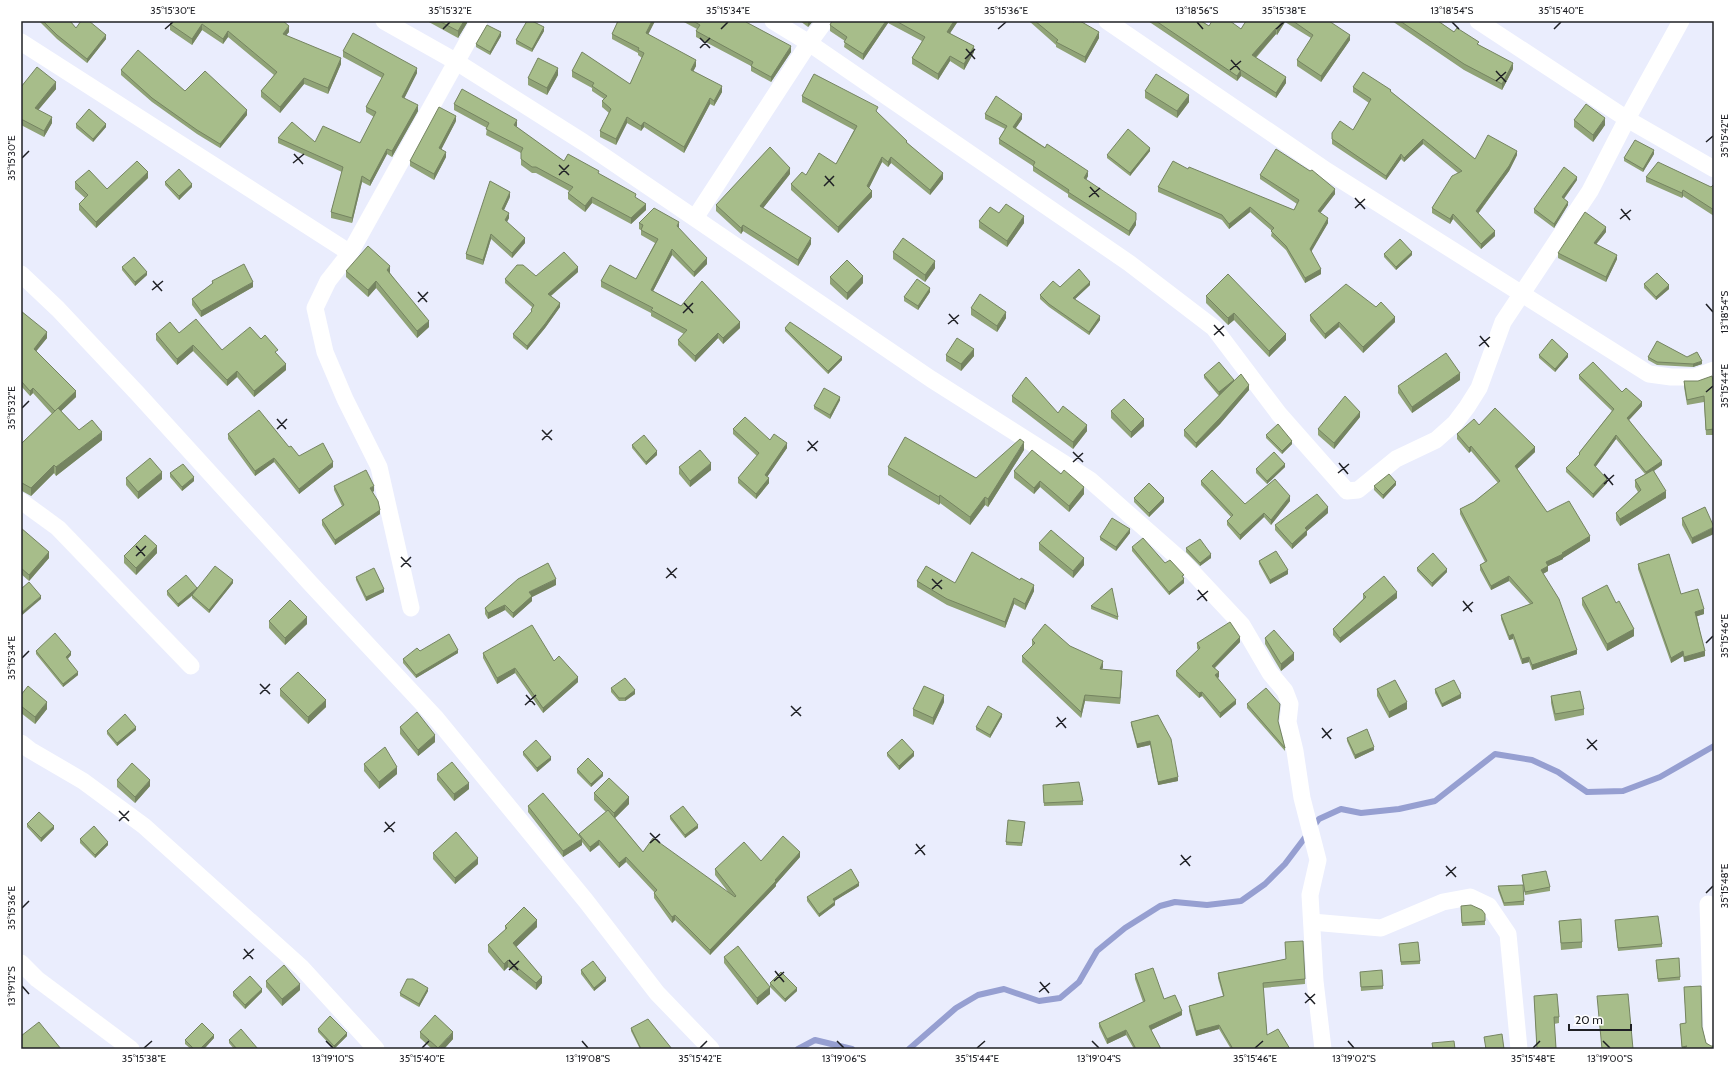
<svg xmlns="http://www.w3.org/2000/svg" width="1735" height="1070" viewBox="0 0 1735 1070" font-family="Cabin,sans-serif">
  <style>
    .lines { fill: none; stroke-linecap: round; stroke-linejoin: round }
    .stream { stroke: #969fd1; stroke-width: 6 }
    .street { stroke: #fff; stroke-width: 17 }
    .wall { fill: #90a377 }
    .shaded-wall { fill: #758461 }
    .building { fill: #a7bd8a; stroke: #758461 }
    .ticks { fill: none; stroke: #1f2025; stroke-width: 1.5 }
    .neatline { fill: none; stroke: #1f2025; stroke-width: 1.5 }
    .ticks-label { font-size: 10px; text-anchor: middle; fill: #1f2025 }
  </style>
  <rect width="100%" height="100%" fill="#eaedfd"/>
  <g class="lines">
    <g class="stream">
      <polyline points="798,1049 815,1040 852,1049"/>
      <polyline points="909,1049 956,1008 978,995 1004,989 1039,1001 1060,998 1079,982 1097,951 1125,928 1160,906 1175,902 1207,905 1241,901 1265,884 1285,864 1319,819 1341,809 1361,813 1399,809 1435,801 1495,754 1532,760 1558,772 1587,792 1623,791 1660,777 1714,746"/>
    </g>
    <g class="street">
      <polyline points="384,21 455,61 583,142 931,379 1090,480 1183,562 1242,625 1270,673 1285,691 1290,704 1288,722 1295,751 1302,798 1318,860 1310,895 1315,981 1323,1049"/>
      <polyline points="773,21 809,43 1129,263 1214,328 1279,414 1347,491 1358,490 1396,459 1436,440 1455,423 1467,407 1479,388 1503,322 1590,191 1627,119 1681,21"/>
      <polyline points="1107,21 1327,171 1649,374 1671,377 1695,377 1714,370"/>
      <polyline points="1478,21 1627,119 1714,169"/>
      <polyline points="21,42 350,253"/>
      <polyline points="695,218 809,43 825,21"/>
      <polyline points="21,274 58,309 138,394 310,583 435,717 586,901 657,993 711,1049"/>
      <polyline points="21,501 58,528 191,666"/>
      <polyline points="411,608 379,467 345,399 325,352 315,308 328,281 350,253 479,21"/>
      <polyline points="21,743 30,750 83,781 144,826 301,967 376,1049"/>
      <polyline points="1708,904 1712,1030 1714,1041"/>
      <polyline points="1312,922 1381,928 1443,902 1470,897 1489,906 1508,934 1519,1049"/>
      <polyline points="21,963 37,979 131,1049"/>
    </g>
  </g>
  <g class="wall">
    <polygon points="39,21 70,21 76,28 106,39 87,63 57,39"/>
    <polygon points="173,21 289,32 286,35 341,64 328,94 304,84 280,113 261,97 261,91 274,75 228,37 223,44 202,30 192,45 170,30 170,24"/>
    <polygon points="427,21 467,21 467,23 458,38"/>
    <polygon points="618,21 655,21 648,34 696,66 693,71 722,92 714,106 710,104 684,153 644,127 641,131 627,123 616,145 600,137 600,131 609,113 602,107 602,101 604,99 592,91 592,88 572,77 572,71 630,84 642,58 638,55 638,53 612,39 612,34"/>
    <polygon points="682,21 747,21 747,23 791,52 771,82 751,71 751,66 696,37 696,31 697,29"/>
    <polygon points="800,21 813,21 808,27"/>
    <polygon points="832,21 958,21 950,33 974,52 964,70 950,61 938,80 912,64 912,58 922,41 888,23 863,60 844,47 845,41 830,31 830,25"/>
    <polygon points="1029,21 1072,21 1099,38 1085,63 1056,47 1056,45"/>
    <polygon points="1148,21 1201,21 1209,26 1241,29 1246,21 1329,21 1350,40 1321,82 1297,66 1297,60 1311,38 1285,22 1277,35 1276,34 1256,58 1286,83 1276,98 1241,76 1237,81"/>
    <polygon points="1392,21 1438,21 1454,32 1479,45 1513,69 1502,90 1464,70"/>
    <polygon points="544,31 532,52 516,44 516,40"/>
    <polygon points="501,36 490,55 476,47 476,44"/>
    <polygon points="343,51 417,73 404,98 418,111 392,157 387,154 370,186 362,182 352,223 331,218 331,212 342,172 278,143 278,138 315,142 360,143 374,117 366,112 366,107 382,78 343,57"/>
    <polygon points="121,70 185,91 247,115 220,148 197,134 152,102 121,75"/>
    <polygon points="558,75 547,95 528,85 528,78"/>
    <polygon points="21,87 56,89 38,110 52,123 44,137 21,125"/>
    <polygon points="1353,87 1391,92 1475,159 1517,155 1509,171 1478,214 1495,236 1481,249 1453,219 1450,224 1432,213 1432,208 1458,173 1423,144 1404,162 1401,159 1386,180 1332,144 1332,133 1353,130 1369,103 1353,92"/>
    <polygon points="1145,91 1189,102 1177,118 1145,98"/>
    <polygon points="802,96 878,113 943,179 930,195 891,163 888,167 882,162 869,188 872,197 838,233 791,190 791,184 806,175 836,164 854,130 802,102"/>
    <polygon points="454,104 517,126 516,127 564,161 599,174 636,198 646,210 631,224 592,203 585,212 568,199 568,193 569,191 536,173 532,173 521,165 521,153 486,135 487,128 454,110"/>
    <polygon points="985,114 1022,119 1016,128 1088,176 1086,180 1136,225 1129,236 1068,197 1068,194 1033,171 1033,166 999,144 999,139 1005,129 985,119"/>
    <polygon points="1574,120 1605,125 1593,142 1574,127"/>
    <polygon points="456,121 441,149 446,157 434,180 410,166 410,161"/>
    <polygon points="76,124 106,127 93,142 76,128"/>
    <polygon points="1150,151 1130,176 1107,158 1107,155"/>
    <polygon points="1654,154 1643,172 1624,161 1624,158"/>
    <polygon points="1188,169 1294,210 1297,204 1260,179 1260,175 1335,194 1320,213 1328,223 1311,251 1321,274 1305,283 1286,250 1271,236 1272,231 1250,212 1229,229 1222,220 1158,192 1158,187"/>
    <polygon points="790,174 763,208 811,244 798,266 743,231 741,234 716,211 716,205"/>
    <polygon points="1646,177 1711,187 1714,185 1714,216 1683,196 1682,198 1646,182"/>
    <polygon points="148,178 96,228 79,210 79,204 85,198 75,189 75,182 107,189"/>
    <polygon points="1577,180 1564,199 1568,205 1554,228 1534,213 1534,209"/>
    <polygon points="165,182 192,187 179,200 165,185"/>
    <polygon points="510,197 504,210 509,218 507,222 525,243 512,258 491,239 483,265 466,259 466,254"/>
    <polygon points="979,221 1024,223 1007,247 979,228"/>
    <polygon points="639,223 679,227 678,228 707,264 694,277 672,255 653,291 681,306 740,328 723,344 718,338 695,362 678,345 678,340 684,334 651,316 651,313 601,287 601,281 636,279 655,243 641,235 641,230 639,229"/>
    <polygon points="1606,232 1596,244 1617,259 1606,282 1558,258 1558,253"/>
    <polygon points="893,252 935,268 925,282 893,259"/>
    <polygon points="1384,254 1412,255 1396,270 1384,257"/>
    <polygon points="122,267 147,275 135,286 122,270"/>
    <polygon points="346,271 390,273 429,327 417,338 376,288 368,297 346,277"/>
    <polygon points="578,272 551,296 560,307 545,328 527,350 513,338 513,334 531,312 531,310 532,307 505,283 505,279 536,276"/>
    <polygon points="830,277 863,283 847,300 830,284"/>
    <polygon points="212,281 253,287 201,317 192,305 192,299 212,284"/>
    <polygon points="1644,284 1669,289 1656,300 1644,288"/>
    <polygon points="1090,285 1075,299 1100,320 1089,335 1049,307 1040,299 1040,295 1060,287"/>
    <polygon points="930,292 918,310 904,301 904,297"/>
    <polygon points="1206,296 1286,340 1269,357 1234,320 1228,325 1206,303"/>
    <polygon points="21,306 22,312 47,338 36,351 76,397 61,411 79,430 102,440 56,476 54,473 31,496 22,491 21,491 21,444 52,414 33,393 30,396 21,386"/>
    <polygon points="971,308 1006,318 997,332 971,315"/>
    <polygon points="1310,315 1395,322 1363,353 1339,327 1325,339 1310,321"/>
    <polygon points="785,328 842,360 828,374 785,331"/>
    <polygon points="179,333 222,350 261,339 278,355 286,370 254,397 237,377 227,386 193,351 177,365 156,340 156,334"/>
    <polygon points="946,355 974,356 961,371 946,361"/>
    <polygon points="1539,355 1568,357 1555,372 1539,358"/>
    <polygon points="1648,357 1687,357 1702,364 1693,367 1657,365 1648,360"/>
    <polygon points="1204,375 1234,381 1249,390 1220,424 1196,448 1184,436 1184,430 1219,396 1204,378"/>
    <polygon points="1579,375 1622,392 1642,406 1629,420 1662,465 1654,471 1666,498 1620,526 1616,520 1616,513 1638,492 1635,487 1635,480 1645,474 1616,439 1595,467 1607,483 1593,498 1566,472 1566,468 1579,456 1579,453 1612,411 1579,379"/>
    <polygon points="1460,380 1412,413 1398,393 1398,386"/>
    <polygon points="1684,381 1714,385 1714,435 1706,435 1704,402 1687,405 1684,387"/>
    <polygon points="1012,396 1058,413 1087,431 1073,449 1012,402"/>
    <polygon points="840,400 830,419 814,409 814,406"/>
    <polygon points="1111,411 1144,426 1131,438 1111,418"/>
    <polygon points="1360,417 1334,449 1318,435 1318,429"/>
    <polygon points="1479,425 1535,452 1517,469 1547,512 1590,541 1563,558 1563,559 1548,566 1548,571 1543,574 1577,654 1532,670 1529,662 1522,664 1513,639 1509,640 1501,619 1501,615 1530,604 1509,581 1491,590 1480,570 1480,565 1485,562 1460,514 1460,509 1474,502 1498,483 1471,451 1469,453 1457,439 1457,434"/>
    <polygon points="733,429 770,440 787,448 767,477 769,483 756,499 738,483 738,478 757,456 733,434"/>
    <polygon points="228,434 289,447 299,456 333,467 299,494 274,462 255,476 228,439"/>
    <polygon points="1266,435 1292,444 1282,454 1266,438"/>
    <polygon points="632,445 657,455 646,465 632,448"/>
    <polygon points="1024,450 988,507 985,505 970,525 940,503 939,505 888,475 888,467 976,478"/>
    <polygon points="679,467 711,470 690,487 679,474"/>
    <polygon points="1285,467 1267,484 1256,473 1256,469"/>
    <polygon points="1014,471 1084,494 1069,512 1040,487 1034,494 1014,478"/>
    <polygon points="170,473 194,481 182,491 170,477"/>
    <polygon points="126,478 162,479 138,499 126,485"/>
    <polygon points="1201,481 1245,504 1290,501 1271,525 1264,517 1240,540 1227,525 1227,521 1231,517 1201,485"/>
    <polygon points="1396,485 1383,499 1374,490 1374,486"/>
    <polygon points="334,486 374,491 373,492 380,514 335,545 322,525 322,520 342,506 334,490"/>
    <polygon points="1134,498 1164,502 1149,517 1134,502"/>
    <polygon points="1705,507 1692,544 1682,525 1682,518"/>
    <polygon points="1328,513 1307,531 1307,535 1292,549 1275,530 1275,525"/>
    <polygon points="21,528 49,558 29,581 21,574"/>
    <polygon points="1130,533 1116,551 1100,540 1100,537"/>
    <polygon points="1039,543 1084,565 1073,578 1039,550"/>
    <polygon points="1132,547 1165,563 1184,578 1184,583 1169,595 1132,551"/>
    <polygon points="1186,548 1211,558 1200,566 1186,552"/>
    <polygon points="157,553 136,575 124,563 124,556"/>
    <polygon points="1259,561 1288,574 1270,584 1259,564"/>
    <polygon points="1638,564 1681,594 1704,614 1697,616 1705,656 1684,662 1683,656 1671,663 1638,569"/>
    <polygon points="1417,568 1447,572 1432,587 1417,571"/>
    <polygon points="356,577 384,592 366,601 356,580"/>
    <polygon points="917,581 955,583 1034,591 1025,610 1014,604 1005,628 947,605 917,587"/>
    <polygon points="233,583 209,613 192,598 192,596 178,607 167,595 167,591"/>
    <polygon points="556,585 532,597 532,601 513,618 505,610 488,619 485,614 485,608"/>
    <polygon points="1363,594 1397,598 1340,643 1333,635 1333,629 1363,599"/>
    <polygon points="1582,598 1616,603 1634,636 1607,651 1582,605"/>
    <polygon points="1091,606 1118,617 1118,620 1091,609"/>
    <polygon points="269,621 307,624 285,645 269,628"/>
    <polygon points="1265,638 1294,660 1281,671 1265,644"/>
    <polygon points="1032,640 1070,646 1103,667 1102,669 1122,677 1120,704 1085,701 1081,718 1022,662 1022,656 1032,646"/>
    <polygon points="1240,642 1215,668 1219,677 1218,678 1236,704 1220,718 1202,696 1199,698 1176,676 1176,671 1198,650 1197,648 1197,643"/>
    <polygon points="36,651 71,655 68,659 78,675 63,687 36,654"/>
    <polygon points="420,651 458,653 416,678 403,663 403,659"/>
    <polygon points="483,653 554,661 578,682 543,713 515,673 497,684 483,658"/>
    <polygon points="611,688 635,694 625,701 619,701 611,692"/>
    <polygon points="280,689 326,707 308,724 280,696"/>
    <polygon points="1377,689 1407,709 1389,718 1377,696"/>
    <polygon points="1435,689 1461,698 1442,707 1435,693"/>
    <polygon points="21,695 47,709 35,724 21,713"/>
    <polygon points="1551,696 1584,709 1584,715 1555,721 1551,703"/>
    <polygon points="944,702 933,725 913,716 913,709"/>
    <polygon points="1247,704 1278,722 1285,748 1285,751 1247,708"/>
    <polygon points="1158,715 1178,781 1158,785 1150,745 1137,748 1131,725 1131,722"/>
    <polygon points="1002,717 990,738 976,730 976,727"/>
    <polygon points="400,727 435,742 418,756 400,734"/>
    <polygon points="136,730 117,746 107,734 107,731"/>
    <polygon points="1347,738 1374,750 1355,759 1347,741"/>
    <polygon points="523,752 551,760 537,772 523,755"/>
    <polygon points="887,753 914,756 899,770 887,756"/>
    <polygon points="364,764 397,774 379,789 364,771"/>
    <polygon points="577,769 603,776 591,787 577,773"/>
    <polygon points="437,774 469,789 454,801 437,780"/>
    <polygon points="117,780 150,786 135,803 117,787"/>
    <polygon points="1043,785 1083,801 1083,805 1044,806"/>
    <polygon points="594,793 629,804 615,818 643,852 729,893 715,875 715,869 761,861 800,857 776,884 776,886 710,955 675,920 672,923 654,898 654,892 626,862 619,868 599,845 590,852 582,842 582,845 563,857 528,812 528,806 579,836 579,834 606,812 594,800"/>
    <polygon points="670,816 698,828 685,838 670,819"/>
    <polygon points="27,824 54,829 41,842 27,827"/>
    <polygon points="1025,825 1022,846 1006,845 1006,842"/>
    <polygon points="80,839 108,845 95,858 80,843"/>
    <polygon points="433,853 478,864 455,884 433,859"/>
    <polygon points="1522,875 1550,887 1550,891 1525,895 1522,879"/>
    <polygon points="859,886 834,901 835,905 819,917 807,901 807,897"/>
    <polygon points="1498,886 1524,901 1524,905 1504,906 1498,890"/>
    <polygon points="1461,909 1485,914 1485,925 1462,926"/>
    <polygon points="1559,921 1582,942 1582,948 1561,950"/>
    <polygon points="1615,923 1662,944 1662,947 1618,951"/>
    <polygon points="505,926 537,927 516,947 542,983 536,990 508,967 504,971 488,952 488,945 505,930"/>
    <polygon points="1285,942 1305,979 1305,984 1263,988 1267,1035 1290,1049 1231,1049 1219,1029 1196,1036 1189,1011 1189,1006 1223,996 1218,978 1218,973 1286,959"/>
    <polygon points="1399,947 1420,961 1420,964 1401,965"/>
    <polygon points="724,957 770,994 757,1005 724,963"/>
    <polygon points="1656,963 1680,977 1680,980 1658,982"/>
    <polygon points="581,970 606,981 594,991 581,974"/>
    <polygon points="1135,974 1182,1015 1151,1030 1161,1049 1134,1049 1126,1035 1107,1044 1099,1027 1099,1023 1143,1002 1135,979"/>
    <polygon points="1360,975 1383,986 1383,989 1361,991"/>
    <polygon points="266,981 300,990 282,1006 266,987"/>
    <polygon points="770,983 797,991 785,1002 770,987"/>
    <polygon points="1684,987 1702,1027 1706,1043 1711,1046 1714,1046 1714,1049 1682,1049 1680,1024 1686,1023"/>
    <polygon points="428,991 419,1007 400,996 400,993"/>
    <polygon points="233,992 262,992 245,1009 233,996"/>
    <polygon points="1534,996 1559,1017 1559,1023 1554,1024 1556,1049 1537,1049"/>
    <polygon points="631,1028 672,1049 640,1049 631,1031"/>
    <polygon points="318,1029 347,1036 334,1049 318,1032"/>
    <polygon points="420,1032 453,1039 444,1049 432,1049 420,1038"/>
    <polygon points="214,1038 204,1049 191,1049 185,1044 185,1040"/>
    <polygon points="229,1040 258,1049 234,1049 229,1043"/>
  </g>
  <g class="shaded-wall">
    <polygon points="464,21 467,21 467,23 458,38 458,31"/>
    <polygon points="652,21 655,21 646,39 646,33"/>
    <polygon points="808,21 813,21 808,27"/>
    <polygon points="886,21 888,21 888,23 863,60 863,54"/>
    <polygon points="954,21 958,21 947,38 947,32"/>
    <polygon points="1282,21 1285,21 1285,22 1277,35 1277,29"/>
    <polygon points="202,24 202,30 192,45 192,39"/>
    <polygon points="289,26 289,32 283,39 283,34"/>
    <polygon points="544,27 544,31 532,52 532,49"/>
    <polygon points="1276,28 1276,34 1252,61 1252,55"/>
    <polygon points="228,31 228,37 223,44 223,39"/>
    <polygon points="501,32 501,36 490,55 490,52"/>
    <polygon points="1099,32 1099,38 1085,63 1085,57"/>
    <polygon points="106,35 106,39 87,63 87,59"/>
    <polygon points="1350,35 1350,40 1321,82 1321,76"/>
    <polygon points="791,46 791,52 771,82 771,77"/>
    <polygon points="974,46 974,52 964,70 964,64"/>
    <polygon points="950,56 950,61 938,80 938,74"/>
    <polygon points="341,58 341,64 328,94 328,88"/>
    <polygon points="696,60 696,66 691,76 691,70"/>
    <polygon points="1513,63 1513,69 1502,90 1502,84"/>
    <polygon points="417,68 417,73 402,103 402,97"/>
    <polygon points="558,68 558,75 547,95 547,88"/>
    <polygon points="1241,70 1241,76 1237,81 1237,76"/>
    <polygon points="1286,77 1286,83 1276,98 1276,93"/>
    <polygon points="304,78 304,84 280,113 280,107"/>
    <polygon points="56,82 56,89 35,114 35,108"/>
    <polygon points="722,86 722,92 714,106 714,101"/>
    <polygon points="1189,95 1189,102 1177,118 1177,111"/>
    <polygon points="710,98 710,104 684,153 684,147"/>
    <polygon points="418,105 418,111 392,157 392,151"/>
    <polygon points="247,110 247,115 220,148 220,144"/>
    <polygon points="1022,114 1022,119 1013,132 1013,127"/>
    <polygon points="456,116 456,121 439,154 439,148"/>
    <polygon points="52,117 52,123 44,137 44,131"/>
    <polygon points="627,117 627,123 616,145 616,139"/>
    <polygon points="1605,118 1605,125 1593,142 1593,135"/>
    <polygon points="517,120 517,126 514,131 514,125"/>
    <polygon points="644,122 644,127 641,131 641,126"/>
    <polygon points="106,124 106,127 93,142 93,139"/>
    <polygon points="1423,139 1423,144 1404,162 1404,158"/>
    <polygon points="1150,148 1150,151 1130,176 1130,173"/>
    <polygon points="387,149 387,154 370,186 370,181"/>
    <polygon points="1654,150 1654,154 1643,172 1643,169"/>
    <polygon points="1517,151 1517,155 1509,171 1476,216 1476,211"/>
    <polygon points="446,152 446,157 434,180 434,174"/>
    <polygon points="1401,154 1401,159 1386,180 1386,176"/>
    <polygon points="882,157 882,162 867,192 867,186"/>
    <polygon points="891,157 891,163 888,167 888,162"/>
    <polygon points="790,168 790,174 760,212 760,206"/>
    <polygon points="1088,171 1088,176 1084,183 1084,178"/>
    <polygon points="148,172 148,178 96,228 96,222"/>
    <polygon points="943,173 943,179 930,195 930,190"/>
    <polygon points="362,176 362,182 352,223 352,218"/>
    <polygon points="1577,177 1577,180 1562,201 1562,197"/>
    <polygon points="192,184 192,187 179,200 179,196"/>
    <polygon points="1335,189 1335,194 1318,216 1318,211"/>
    <polygon points="1683,190 1683,196 1682,198 1682,193"/>
    <polygon points="872,191 872,197 838,233 838,227"/>
    <polygon points="510,192 510,197 502,214 502,209"/>
    <polygon points="592,197 592,203 585,212 585,206"/>
    <polygon points="1568,202 1568,205 1554,228 1554,224"/>
    <polygon points="646,204 646,210 631,224 631,218"/>
    <polygon points="1250,207 1250,212 1229,229 1229,224"/>
    <polygon points="509,213 509,218 505,225 505,220"/>
    <polygon points="1453,214 1453,219 1450,224 1450,219"/>
    <polygon points="1024,216 1024,223 1007,247 1007,241"/>
    <polygon points="1328,218 1328,223 1310,254 1310,249"/>
    <polygon points="1136,220 1136,225 1129,236 1129,231"/>
    <polygon points="679,222 679,227 677,232 677,226"/>
    <polygon points="743,225 743,231 741,234 741,228"/>
    <polygon points="1606,227 1606,232 1594,247 1594,243"/>
    <polygon points="1495,231 1495,236 1481,249 1481,244"/>
    <polygon points="491,234 491,239 483,265 483,260"/>
    <polygon points="525,238 525,243 512,258 512,253"/>
    <polygon points="811,238 811,244 798,266 798,260"/>
    <polygon points="672,249 672,255 651,295 651,290"/>
    <polygon points="1412,252 1412,255 1396,270 1396,267"/>
    <polygon points="1617,255 1617,259 1606,282 1606,277"/>
    <polygon points="707,258 707,264 694,277 694,272"/>
    <polygon points="935,261 935,268 925,282 925,275"/>
    <polygon points="390,266 390,273 387,276 387,270"/>
    <polygon points="578,267 578,272 548,298 548,294"/>
    <polygon points="1321,269 1321,274 1305,283 1305,278"/>
    <polygon points="147,272 147,275 135,286 135,282"/>
    <polygon points="863,276 863,283 847,300 847,293"/>
    <polygon points="376,281 376,288 368,297 368,290"/>
    <polygon points="253,282 253,287 201,317 201,311"/>
    <polygon points="1090,282 1090,285 1073,301 1073,298"/>
    <polygon points="1669,285 1669,289 1656,300 1656,297"/>
    <polygon points="930,288 930,292 918,310 918,306"/>
    <polygon points="560,303 560,307 545,328 527,350 527,346"/>
    <polygon points="1006,312 1006,318 997,332 997,326"/>
    <polygon points="1234,313 1234,320 1228,325 1228,318"/>
    <polygon points="1100,316 1100,320 1089,335 1089,332"/>
    <polygon points="1395,317 1395,322 1363,353 1363,347"/>
    <polygon points="429,321 429,327 417,338 417,331"/>
    <polygon points="740,322 740,328 723,344 723,338"/>
    <polygon points="1339,322 1339,327 1325,339 1325,334"/>
    <polygon points="47,332 47,338 34,354 34,349"/>
    <polygon points="718,333 718,338 695,362 695,356"/>
    <polygon points="1286,334 1286,340 1269,357 1269,351"/>
    <polygon points="193,345 193,351 177,365 177,359"/>
    <polygon points="974,349 974,356 961,371 961,364"/>
    <polygon points="1568,354 1568,357 1555,372 1555,369"/>
    <polygon points="842,357 842,360 828,374 828,371"/>
    <polygon points="1702,361 1702,364 1693,367 1693,364"/>
    <polygon points="286,364 286,370 254,397 254,391"/>
    <polygon points="237,371 237,377 227,386 227,380"/>
    <polygon points="1460,373 1460,380 1412,413 1412,407"/>
    <polygon points="1234,380 1234,383 1219,396 1219,392"/>
    <polygon points="1249,385 1249,390 1220,424 1196,448 1196,443"/>
    <polygon points="33,388 33,393 30,396 30,391"/>
    <polygon points="76,391 76,397 55,417 55,411"/>
    <polygon points="840,397 840,400 830,419 830,415"/>
    <polygon points="1642,402 1642,406 1627,422 1627,418"/>
    <polygon points="1360,412 1360,417 1334,449 1334,443"/>
    <polygon points="1144,419 1144,426 1131,438 1131,432"/>
    <polygon points="1087,425 1087,431 1073,449 1073,442"/>
    <polygon points="102,432 102,440 56,476 56,467"/>
    <polygon points="1616,435 1616,439 1594,469 1594,465"/>
    <polygon points="1292,441 1292,444 1282,454 1282,451"/>
    <polygon points="1024,442 1024,450 988,507 988,499"/>
    <polygon points="787,443 787,448 765,480 765,475"/>
    <polygon points="1471,446 1471,451 1469,453 1469,448"/>
    <polygon points="1535,447 1535,452 1515,471 1515,466"/>
    <polygon points="657,451 657,455 646,465 646,462"/>
    <polygon points="274,458 274,462 255,476 255,471"/>
    <polygon points="1662,461 1662,465 1646,476 1646,472"/>
    <polygon points="333,462 333,467 299,494 299,489"/>
    <polygon points="711,463 711,470 690,487 690,481"/>
    <polygon points="1285,464 1285,467 1267,484 1267,481"/>
    <polygon points="54,465 54,473 31,496 31,488"/>
    <polygon points="162,472 162,479 138,499 138,492"/>
    <polygon points="194,477 194,481 182,491 182,487"/>
    <polygon points="769,478 769,483 756,499 756,494"/>
    <polygon points="1607,479 1607,483 1593,498 1593,494"/>
    <polygon points="1040,481 1040,487 1034,494 1034,488"/>
    <polygon points="1396,482 1396,485 1383,499 1383,495"/>
    <polygon points="374,486 374,491 370,493 370,488"/>
    <polygon points="1084,487 1084,494 1069,512 1069,506"/>
    <polygon points="1666,491 1666,498 1620,526 1620,519"/>
    <polygon points="940,495 940,503 939,505 939,497"/>
    <polygon points="1290,496 1290,501 1271,525 1271,520"/>
    <polygon points="985,497 985,505 970,525 970,517"/>
    <polygon points="1164,498 1164,502 1149,517 1149,513"/>
    <polygon points="1328,507 1328,513 1307,531 1307,535 1292,549 1292,544 1305,528"/>
    <polygon points="380,510 380,514 335,545 335,540"/>
    <polygon points="1264,513 1264,517 1240,540 1240,535"/>
    <polygon points="1714,527 1714,534 1692,544 1692,538"/>
    <polygon points="1130,529 1130,533 1116,551 1116,547"/>
    <polygon points="1590,536 1590,541 1563,558 1563,559 1546,567 1546,562 1562,553"/>
    <polygon points="157,546 157,553 136,575 136,568"/>
    <polygon points="49,552 49,558 29,581 29,575"/>
    <polygon points="1211,554 1211,558 1200,566 1200,563"/>
    <polygon points="1084,558 1084,565 1073,578 1073,571"/>
    <polygon points="1548,566 1548,571 1541,575 1541,570"/>
    <polygon points="1447,569 1447,572 1432,587 1432,583"/>
    <polygon points="1288,570 1288,574 1270,584 1270,580"/>
    <polygon points="1509,576 1509,581 1491,590 1491,586"/>
    <polygon points="556,579 556,585 532,597 532,601 513,618 513,613 529,592"/>
    <polygon points="1184,579 1184,583 1169,595 1169,592"/>
    <polygon points="233,580 233,583 209,613 209,610"/>
    <polygon points="1034,585 1034,591 1025,610 1025,604"/>
    <polygon points="197,588 197,591 178,607 178,604"/>
    <polygon points="384,589 384,592 366,601 366,597"/>
    <polygon points="1397,592 1397,598 1340,643 1340,638"/>
    <polygon points="41,596 41,599 21,616 21,613"/>
    <polygon points="1014,598 1014,604 1005,628 1005,622"/>
    <polygon points="505,605 505,610 488,619 488,613"/>
    <polygon points="1704,609 1704,614 1695,617 1695,612"/>
    <polygon points="307,617 307,624 285,645 285,638"/>
    <polygon points="1634,629 1634,636 1607,651 1607,644"/>
    <polygon points="1513,634 1513,639 1509,640 1509,636"/>
    <polygon points="1240,637 1240,642 1212,670 1212,666"/>
    <polygon points="458,650 458,653 416,678 416,675"/>
    <polygon points="1577,650 1577,654 1532,670 1532,665"/>
    <polygon points="1683,651 1683,656 1671,663 1671,658"/>
    <polygon points="1705,651 1705,656 1684,662 1684,657"/>
    <polygon points="71,652 71,655 66,660 66,657"/>
    <polygon points="1294,653 1294,660 1281,671 1281,664"/>
    <polygon points="1529,657 1529,662 1522,664 1522,659"/>
    <polygon points="1103,661 1103,667 1100,675 1100,669"/>
    <polygon points="515,668 515,673 497,684 497,678"/>
    <polygon points="1122,671 1122,677 1120,704 1120,698"/>
    <polygon points="78,672 78,675 63,687 63,684"/>
    <polygon points="1219,672 1219,677 1215,680 1215,675"/>
    <polygon points="578,677 578,682 543,713 543,708"/>
    <polygon points="635,690 635,694 625,701 625,698"/>
    <polygon points="1202,692 1202,696 1199,698 1199,693"/>
    <polygon points="1461,694 1461,698 1442,707 1442,704"/>
    <polygon points="944,695 944,702 933,725 933,718"/>
    <polygon points="1085,695 1085,701 1081,718 1081,712"/>
    <polygon points="326,700 326,707 308,724 308,717"/>
    <polygon points="1236,700 1236,704 1220,718 1220,713"/>
    <polygon points="47,702 47,709 35,724 35,717"/>
    <polygon points="1407,702 1407,709 1389,718 1389,712"/>
    <polygon points="1002,714 1002,717 990,738 990,735"/>
    <polygon points="136,727 136,730 117,746 117,743"/>
    <polygon points="435,735 435,742 418,756 418,750"/>
    <polygon points="1150,741 1150,745 1137,748 1137,744"/>
    <polygon points="1374,747 1374,750 1355,759 1355,755"/>
    <polygon points="914,752 914,756 899,770 899,766"/>
    <polygon points="551,757 551,760 537,772 537,768"/>
    <polygon points="397,767 397,774 379,789 379,782"/>
    <polygon points="603,773 603,776 591,787 591,784"/>
    <polygon points="1178,777 1178,781 1158,785 1158,782"/>
    <polygon points="150,780 150,786 135,803 135,797"/>
    <polygon points="469,783 469,789 454,801 454,794"/>
    <polygon points="629,797 629,804 614,819 614,813"/>
    <polygon points="698,825 698,828 685,838 685,835"/>
    <polygon points="54,826 54,829 41,842 41,838"/>
    <polygon points="582,839 582,845 563,857 563,851"/>
    <polygon points="599,840 599,845 590,852 590,847"/>
    <polygon points="108,842 108,845 95,858 95,855"/>
    <polygon points="800,852 800,857 776,884 776,886 710,955 710,950 775,880"/>
    <polygon points="626,857 626,862 619,868 619,863"/>
    <polygon points="478,858 478,864 455,884 455,878"/>
    <polygon points="859,883 859,886 833,902 833,899"/>
    <polygon points="835,902 835,905 819,917 819,914"/>
    <polygon points="675,915 675,920 672,923 672,917"/>
    <polygon points="537,920 537,927 513,950 513,943"/>
    <polygon points="508,960 508,967 504,971 504,964"/>
    <polygon points="542,977 542,983 536,990 536,983"/>
    <polygon points="606,978 606,981 594,991 594,988"/>
    <polygon points="300,984 300,990 282,1006 282,999"/>
    <polygon points="770,987 770,994 757,1005 757,998"/>
    <polygon points="428,988 428,991 419,1007 419,1004"/>
    <polygon points="797,988 797,991 785,1002 785,999"/>
    <polygon points="262,989 262,992 245,1009 245,1005"/>
    <polygon points="1182,1011 1182,1015 1149,1031 1149,1026"/>
    <polygon points="1219,1025 1219,1029 1196,1036 1196,1031"/>
    <polygon points="1126,1030 1126,1035 1107,1044 1107,1039"/>
    <polygon points="453,1032 453,1039 444,1049 438,1049"/>
    <polygon points="347,1033 347,1036 334,1049 334,1046"/>
    <polygon points="214,1035 214,1038 204,1049 200,1049"/>
  </g>
  <g class="building">
    <polygon points="43,21 70,21 76,28 81,21 89,21 106,35 87,59 57,35"/>
    <polygon points="173,21 283,21 289,26 283,34 341,58 328,88 304,78 280,107 261,91 277,72 228,31 223,39 202,24 192,39 170,24"/>
    <polygon points="439,21 464,21 458,31"/>
    <polygon points="527,21 532,21 544,27 532,49 516,40"/>
    <polygon points="618,21 652,21 646,33 696,60 691,70 722,86 714,101 710,98 684,147 644,122 641,126 627,117 616,139 600,131 611,109 602,101 607,96 592,86 594,83 572,71 582,52 630,84 644,53 638,50 639,48 612,34"/>
    <polygon points="693,21 747,21 746,22 791,46 771,77 751,66 753,62 696,31 700,25"/>
    <polygon points="832,21 886,21 863,54 844,42 847,37 830,25"/>
    <polygon points="896,21 954,21 947,32 974,46 964,64 950,56 938,74 912,58 925,37"/>
    <polygon points="1035,21 1072,21 1074,22 1074,21 1080,21 1099,32 1085,57 1056,42 1058,40"/>
    <polygon points="1156,21 1201,21 1209,26 1212,21 1230,21 1241,29 1246,21 1282,21 1277,29 1276,28 1252,55 1286,77 1276,93 1241,70 1237,76"/>
    <polygon points="1293,21 1329,21 1350,35 1321,76 1297,60 1313,35"/>
    <polygon points="1400,21 1438,21 1454,32 1457,28 1479,42 1477,44 1513,63 1502,84 1464,64"/>
    <polygon points="487,25 501,32 490,52 476,44"/>
    <polygon points="353,33 417,68 402,97 418,105 392,151 387,149 370,181 362,176 352,218 331,212 343,167 278,138 292,122 315,142 323,126 360,143 376,112 366,107 384,74 343,51"/>
    <polygon points="138,50 185,91 205,71 247,110 220,144 197,130 152,98 121,70"/>
    <polygon points="538,58 558,68 547,88 528,78"/>
    <polygon points="37,67 56,82 35,108 52,117 44,131 21,119 21,87"/>
    <polygon points="1363,72 1391,90 1390,91 1475,159 1488,135 1517,151 1509,166 1476,211 1495,231 1481,244 1453,214 1450,219 1432,208 1452,176 1462,171 1423,139 1404,158 1401,154 1386,176 1332,139 1332,133 1340,121 1353,130 1371,99 1353,87"/>
    <polygon points="814,74 878,107 876,111 907,141 906,142 943,173 930,190 891,157 888,162 882,157 867,186 872,191 838,227 791,184 802,172 806,175 819,153 836,164 857,126 802,96"/>
    <polygon points="1156,74 1189,95 1177,111 1145,91"/>
    <polygon points="462,89 517,120 514,125 564,161 568,154 599,171 598,173 636,194 635,197 646,204 631,218 592,197 585,206 568,193 573,187 536,167 532,167 521,159 521,152 523,148 486,129 489,123 454,104"/>
    <polygon points="996,96 1022,114 1013,127 1045,148 1047,144 1088,171 1084,178 1136,213 1136,220 1129,231 1068,192 1069,190 1033,166 1035,162 999,139 1007,126 985,114"/>
    <polygon points="1586,104 1605,118 1593,135 1574,120"/>
    <polygon points="439,107 456,116 439,148 446,152 434,174 410,161"/>
    <polygon points="89,109 106,124 93,139 76,124"/>
    <polygon points="1128,129 1150,148 1130,173 1107,155"/>
    <polygon points="1635,140 1654,150 1643,169 1624,158"/>
    <polygon points="770,147 790,168 760,206 811,238 798,260 743,225 741,228 716,205"/>
    <polygon points="1276,149 1310,171 1312,170 1335,189 1318,211 1328,218 1310,249 1321,269 1305,278 1286,246 1271,231 1274,228 1250,207 1229,224 1222,215 1158,187 1173,161 1188,169 1189,167 1294,210 1299,200 1260,175"/>
    <polygon points="137,161 148,172 96,222 79,204 88,195 75,182 89,170 107,189"/>
    <polygon points="1658,162 1711,187 1713,185 1714,185 1714,210 1683,190 1682,193 1646,177"/>
    <polygon points="1564,167 1577,177 1562,197 1568,202 1554,224 1534,209"/>
    <polygon points="179,169 192,184 179,196 165,182"/>
    <polygon points="490,181 510,192 502,209 509,213 505,220 525,238 512,253 491,234 483,260 466,254"/>
    <polygon points="1006,204 1024,216 1007,241 979,221 990,207 999,213"/>
    <polygon points="654,208 679,222 677,226 707,258 694,272 672,249 651,290 681,306 702,281 740,322 723,338 718,333 695,356 678,340 687,330 651,310 653,308 601,281 610,265 636,279 658,239 641,230 643,225 639,223"/>
    <polygon points="1585,212 1606,227 1594,243 1617,255 1606,277 1558,253"/>
    <polygon points="903,238 935,261 925,275 893,252"/>
    <polygon points="1400,239 1412,252 1396,267 1384,254"/>
    <polygon points="368,246 390,266 387,270 429,321 417,331 376,281 368,290 346,271"/>
    <polygon points="564,252 578,267 548,294 560,303 545,324 527,346 513,334 532,311 531,310 534,305 505,279 517,265 523,265 536,276"/>
    <polygon points="134,257 147,272 135,282 122,267"/>
    <polygon points="847,260 863,276 847,293 830,277"/>
    <polygon points="244,264 253,282 201,311 192,299 213,283 212,281"/>
    <polygon points="1079,269 1090,282 1073,298 1100,316 1089,332 1049,304 1040,295 1053,281 1060,287"/>
    <polygon points="1657,273 1669,285 1656,297 1644,284"/>
    <polygon points="1228,274 1286,334 1269,351 1234,313 1228,318 1206,296"/>
    <polygon points="917,279 930,288 918,306 904,297"/>
    <polygon points="1346,284 1376,307 1381,302 1395,317 1363,347 1339,322 1325,334 1310,315"/>
    <polygon points="980,294 1006,312 997,326 971,308"/>
    <polygon points="21,311 47,332 34,349 76,391 55,411 33,388 30,391 21,381"/>
    <polygon points="196,319 222,350 250,327 261,339 265,335 278,350 275,352 286,364 254,391 237,371 227,380 193,345 177,359 156,334 170,322 179,333"/>
    <polygon points="790,322 842,357 828,371 785,328"/>
    <polygon points="957,338 974,349 961,364 946,355"/>
    <polygon points="1552,339 1568,354 1555,369 1539,355"/>
    <polygon points="1657,341 1687,357 1697,352 1702,361 1693,364 1657,362 1648,357"/>
    <polygon points="1446,353 1460,373 1412,407 1398,386"/>
    <polygon points="1219,362 1234,380 1219,392 1204,375"/>
    <polygon points="1593,362 1622,392 1626,388 1642,402 1627,418 1662,461 1646,472 1616,435 1594,465 1607,479 1593,494 1566,468 1580,454 1579,453 1614,409 1579,375"/>
    <polygon points="1241,374 1249,385 1220,418 1196,443 1184,430"/>
    <polygon points="1712,376 1714,385 1714,429 1706,430 1704,396 1687,400 1684,381 1698,381"/>
    <polygon points="1026,377 1058,413 1063,406 1087,425 1073,442 1012,396"/>
    <polygon points="824,388 840,397 830,415 814,406"/>
    <polygon points="1345,396 1360,412 1334,443 1318,429"/>
    <polygon points="1124,399 1144,419 1131,432 1111,411"/>
    <polygon points="58,408 79,430 92,420 102,432 56,467 54,465 31,488 22,483 21,483 21,444"/>
    <polygon points="1495,408 1535,447 1515,466 1547,512 1569,501 1590,536 1562,553 1563,554 1546,562 1548,566 1541,570 1559,599 1577,650 1532,665 1529,657 1522,659 1513,634 1509,636 1501,615 1533,603 1509,576 1491,586 1480,565 1487,561 1460,509 1474,502 1500,481 1471,446 1469,448 1457,434 1474,419 1479,425"/>
    <polygon points="259,410 289,447 291,446 299,456 323,443 333,462 299,489 274,458 255,471 228,434"/>
    <polygon points="745,417 770,440 774,434 787,443 765,475 769,478 756,494 738,478 759,453 733,429"/>
    <polygon points="1278,424 1292,441 1282,451 1266,435"/>
    <polygon points="644,435 657,451 646,462 632,445"/>
    <polygon points="905,437 976,478 1020,439 1024,442 988,499 985,497 970,517 940,495 939,497 888,467"/>
    <polygon points="700,450 711,463 690,481 679,467"/>
    <polygon points="1032,450 1061,474 1064,470 1084,487 1069,506 1040,481 1034,488 1014,471"/>
    <polygon points="1274,452 1285,464 1267,481 1256,469"/>
    <polygon points="150,458 162,472 138,492 126,478"/>
    <polygon points="183,464 194,477 182,487 170,473"/>
    <polygon points="366,470 374,486 370,488 378,501 380,510 335,540 322,520 344,505 334,486"/>
    <polygon points="1212,470 1245,504 1275,479 1290,496 1271,520 1264,513 1240,535 1227,521 1233,515 1201,481"/>
    <polygon points="1653,470 1666,491 1620,519 1616,513 1641,490 1635,480"/>
    <polygon points="1389,474 1396,482 1383,495 1374,486"/>
    <polygon points="1149,483 1164,498 1149,513 1134,498"/>
    <polygon points="1317,494 1328,507 1305,528 1307,530 1292,544 1275,525"/>
    <polygon points="1705,507 1714,527 1692,538 1682,518"/>
    <polygon points="1112,518 1130,529 1116,547 1100,537"/>
    <polygon points="21,528 49,552 29,575 21,568"/>
    <polygon points="1051,530 1084,558 1073,571 1039,543"/>
    <polygon points="145,535 157,546 136,568 124,556"/>
    <polygon points="1143,538 1165,563 1170,560 1184,575 1182,576 1184,579 1169,592 1132,547"/>
    <polygon points="1200,539 1211,554 1200,563 1186,548"/>
    <polygon points="1276,551 1288,570 1270,580 1259,561"/>
    <polygon points="972,552 1020,580 1021,578 1034,585 1025,604 1014,598 1005,622 947,599 917,581 926,566 955,583"/>
    <polygon points="1433,553 1447,569 1432,583 1417,568"/>
    <polygon points="1669,554 1681,594 1698,589 1704,609 1695,612 1705,651 1684,657 1683,651 1671,658 1638,564"/>
    <polygon points="548,563 556,579 529,592 532,596 513,613 505,605 488,613 485,608 518,579"/>
    <polygon points="215,566 233,580 209,610 192,595"/>
    <polygon points="374,568 384,589 366,597 356,577"/>
    <polygon points="186,575 197,588 178,604 167,591"/>
    <polygon points="1384,576 1397,592 1340,638 1333,629 1366,597 1363,594"/>
    <polygon points="29,582 41,596 21,613 21,589"/>
    <polygon points="1607,585 1616,603 1619,601 1634,629 1607,644 1582,598"/>
    <polygon points="1112,588 1118,617 1091,606"/>
    <polygon points="290,600 307,617 285,638 269,621"/>
    <polygon points="1230,622 1240,637 1212,666 1219,672 1215,675 1236,700 1220,713 1202,692 1199,693 1176,671 1200,648 1197,643"/>
    <polygon points="1045,624 1070,646 1103,661 1100,669 1122,671 1120,698 1085,695 1081,712 1022,656 1035,643 1032,640"/>
    <polygon points="532,625 554,661 559,656 578,677 543,708 515,668 497,678 483,653"/>
    <polygon points="1274,630 1294,653 1281,664 1265,638"/>
    <polygon points="55,633 71,652 66,657 78,672 63,684 36,651"/>
    <polygon points="449,634 458,650 416,675 403,659 417,648 420,651"/>
    <polygon points="298,672 326,700 308,717 280,689"/>
    <polygon points="625,678 635,690 625,698 619,698 611,688"/>
    <polygon points="1395,680 1407,702 1389,712 1377,689"/>
    <polygon points="1454,680 1461,694 1442,704 1435,689"/>
    <polygon points="28,686 47,702 35,717 21,706 21,695"/>
    <polygon points="924,686 944,695 933,718 913,709"/>
    <polygon points="1266,688 1280,704 1278,721 1285,748 1247,704"/>
    <polygon points="1580,691 1584,709 1555,714 1551,696"/>
    <polygon points="988,706 1002,714 990,735 976,727"/>
    <polygon points="417,712 435,735 418,750 400,727"/>
    <polygon points="125,714 136,727 117,743 107,731"/>
    <polygon points="1158,715 1171,739 1178,777 1158,782 1150,741 1137,744 1131,722"/>
    <polygon points="1367,729 1374,747 1355,755 1347,738"/>
    <polygon points="902,739 914,752 899,766 887,753"/>
    <polygon points="536,740 551,757 537,768 523,752"/>
    <polygon points="385,747 397,767 379,782 364,764"/>
    <polygon points="588,758 603,773 591,784 577,769"/>
    <polygon points="452,762 469,783 454,794 437,774"/>
    <polygon points="132,763 150,780 135,797 117,780"/>
    <polygon points="609,778 629,797 614,813 594,793"/>
    <polygon points="1079,782 1083,801 1044,803 1043,785"/>
    <polygon points="543,793 582,839 563,851 528,806"/>
    <polygon points="683,806 698,825 685,835 670,816"/>
    <polygon points="608,810 643,852 653,838 735,897 736,896 715,869 744,842 761,861 783,836 800,852 775,880 776,881 710,950 675,915 672,917 654,893 657,890 626,857 619,863 599,840 590,847 579,834"/>
    <polygon points="39,812 54,826 41,838 27,824"/>
    <polygon points="1008,820 1025,822 1022,843 1006,842"/>
    <polygon points="94,826 108,842 95,855 80,839"/>
    <polygon points="456,832 478,858 455,878 433,853"/>
    <polygon points="851,869 859,883 833,899 835,902 819,914 807,897"/>
    <polygon points="1546,871 1550,887 1525,892 1522,875"/>
    <polygon points="1523,885 1524,901 1504,903 1498,886"/>
    <polygon points="1471,905 1482,910 1485,914 1485,921 1462,923 1461,906"/>
    <polygon points="524,907 537,920 513,943 542,977 536,983 508,960 504,964 488,945 507,928 505,926"/>
    <polygon points="1658,916 1662,944 1618,948 1615,920"/>
    <polygon points="1581,919 1582,942 1561,943 1559,921"/>
    <polygon points="1303,941 1305,979 1263,983 1267,1035 1278,1029 1290,1049 1233,1049 1219,1025 1196,1031 1189,1006 1224,996 1218,973 1286,959 1285,942"/>
    <polygon points="1418,942 1420,961 1401,962 1399,944"/>
    <polygon points="738,946 770,987 757,998 724,957"/>
    <polygon points="1679,958 1680,977 1658,979 1656,960"/>
    <polygon points="593,961 606,978 594,988 581,970"/>
    <polygon points="284,965 300,984 282,999 266,981"/>
    <polygon points="1153,968 1164,999 1175,995 1182,1011 1149,1026 1161,1049 1136,1049 1126,1030 1107,1039 1099,1023 1145,1001 1135,974"/>
    <polygon points="1382,970 1383,986 1361,987 1360,972"/>
    <polygon points="781,972 797,988 785,999 770,983"/>
    <polygon points="250,976 262,989 245,1005 233,992"/>
    <polygon points="407,979 413,979 428,988 419,1004 400,993"/>
    <polygon points="1701,986 1702,1027 1706,1043 1711,1046 1714,1046 1714,1048 1705,1049 1683,1049 1687,1046 1682,1047 1680,1024 1686,1023 1684,987"/>
    <polygon points="1557,994 1559,1017 1554,1017 1556,1048 1537,1049 1534,996"/>
    <polygon points="1628,994 1633,1049 1602,1049 1597,996"/>
    <polygon points="435,1015 453,1032 438,1048 420,1032"/>
    <polygon points="330,1016 347,1033 334,1046 318,1029"/>
    <polygon points="648,1019 672,1049 641,1049 631,1028"/>
    <polygon points="39,1022 61,1049 21,1049 21,1036"/>
    <polygon points="202,1023 214,1035 200,1049 194,1049 185,1040"/>
    <polygon points="241,1029 258,1049 237,1049 229,1040"/>
    <polygon points="1502,1034 1504,1049 1486,1049 1484,1037"/>
    <polygon points="1454,1041 1455,1049 1433,1049 1432,1043"/>
  </g>
  <path class="ticks" d="M1197 22 1203 29M1452 22 1459 29M165 29 173 22M443 29 450 22M721 29 728 22M998 29 1006 22M1276 29 1284 22M1554 29 1561 22M700 38 710 48M700 48 710 38M966 49 975 59M965 59 975 49M1231 60 1240 70M1230 70 1241 61M1496 71 1506 82M1496 81 1506 72M1706 142 1713 136M294 154 303 164M22 158 29 151M293 163 304 154M559 165 569 175M559 175 569 165M825 176 834 186M824 186 834 176M1090 187 1099 197M1089 197 1100 188M1355 198 1365 209M1355 208 1365 199M1621 209 1630 220M1620 219 1631 210M153 281 162 291M152 290 163 281M418 292 427 302M418 302 428 292M684 303 693 313M1706 304 1713 312M683 313 693 303M949 314 958 324M948 324 959 315M1214 325 1224 336M1214 335 1224 326M1480 336 1489 347M1479 346 1490 337M1706 392 1713 386M22 408 29 401M277 419 286 429M277 429 287 419M542 430 552 440M542 440 552 430M808 441 817 451M807 451 818 441M1073 452 1083 462M1073 462 1083 453M1339 463 1348 474M1338 473 1349 464M1604 474 1613 485M1604 484 1614 475M136 546 145 556M136 556 146 546M401 557 411 567M401 567 411 557M667 568 676 578M666 578 677 568M932 579 942 589M932 589 942 580M1198 590 1207 601M1197 600 1208 591M1463 601 1472 612M1463 611 1473 602M1706 643 1713 636M22 658 29 651M260 684 270 694M260 694 270 684M526 695 535 705M525 705 536 695M791 706 801 716M791 716 801 707M1057 717 1066 728M1056 727 1066 718M1322 728 1331 739M1322 738 1332 729M1587 739 1597 750M1587 749 1597 740M119 811 129 821M119 821 129 811M385 822 394 832M384 832 395 822M650 833 660 843M650 843 660 834M916 844 925 855M915 854 925 845M1181 855 1190 866M1180 865 1191 856M1446 866 1456 877M1446 876 1456 867M1706 893 1713 886M22 908 29 901M244 949 253 959M243 959 254 949M509 960 518 970M509 970 519 961M775 971 784 982M774 981 784 972M1040 982 1049 993M22 986 29 994M1039 992 1050 983M1305 993 1315 1004M1305 1003 1315 994M326 1041 333 1048M582 1041 588 1048M837 1041 844 1048M1092 1041 1099 1048M1348 1041 1354 1048M1603 1041 1610 1048M144 1048 152 1041M422 1048 429 1041M700 1048 707 1041M977 1048 985 1041M1255 1048 1263 1041M1533 1048 1540 1041"/>
  <rect width="1735" height="1070" fill="none" stroke="#ffffff" stroke-width="44"/>
  <path d="M1569 1024v6h62v-6" fill="none" stroke="#1f2025" stroke-width="2"/>
  <text x="1575" y="1024" font-size="12" fill="#1f2025" stroke="#ffffff" stroke-width="3" paint-order="stroke">20 m</text>
  <rect x="22" y="22" width="1691" height="1026" class="neatline"/>
  <g class="ticks-label">
    <text x="173" y="14">35°15'30"E</text>
    <text x="450" y="14">35°15'32"E</text>
    <text x="728" y="14">35°15'34"E</text>
    <text x="1006" y="14">35°15'36"E</text>
    <text x="1197" y="14">13°18'56"S</text>
    <text x="1284" y="14">35°15'38"E</text>
    <text x="1452" y="14">13°18'54"S</text>
    <text x="1561" y="14">35°15'40"E</text>
    <text transform="translate(1724 136) rotate(-90)" y="4">35°15'42"E</text>
    <text transform="translate(11 158) rotate(-90)" y="4">35°15'30"E</text>
    <text transform="translate(1724 312) rotate(-90)" y="4">13°18'54"S</text>
    <text transform="translate(1724 386) rotate(-90)" y="4">35°15'44"E</text>
    <text transform="translate(11 408) rotate(-90)" y="4">35°15'32"E</text>
    <text transform="translate(1724 636) rotate(-90)" y="4">35°15'46"E</text>
    <text transform="translate(11 658) rotate(-90)" y="4">35°15'34"E</text>
    <text transform="translate(1724 886) rotate(-90)" y="4">35°15'48"E</text>
    <text transform="translate(11 908) rotate(-90)" y="4">35°15'36"E</text>
    <text transform="translate(11 986) rotate(-90)" y="4">13°19'12"S</text>
    <text x="144" y="1062">35°15'38"E</text>
    <text x="333" y="1062">13°19'10"S</text>
    <text x="422" y="1062">35°15'40"E</text>
    <text x="588" y="1062">13°19'08"S</text>
    <text x="700" y="1062">35°15'42"E</text>
    <text x="844" y="1062">13°19'06"S</text>
    <text x="977" y="1062">35°15'44"E</text>
    <text x="1099" y="1062">13°19'04"S</text>
    <text x="1255" y="1062">35°15'46"E</text>
    <text x="1354" y="1062">13°19'02"S</text>
    <text x="1533" y="1062">35°15'48"E</text>
    <text x="1610" y="1062">13°19'00"S</text>
  </g>
</svg>
